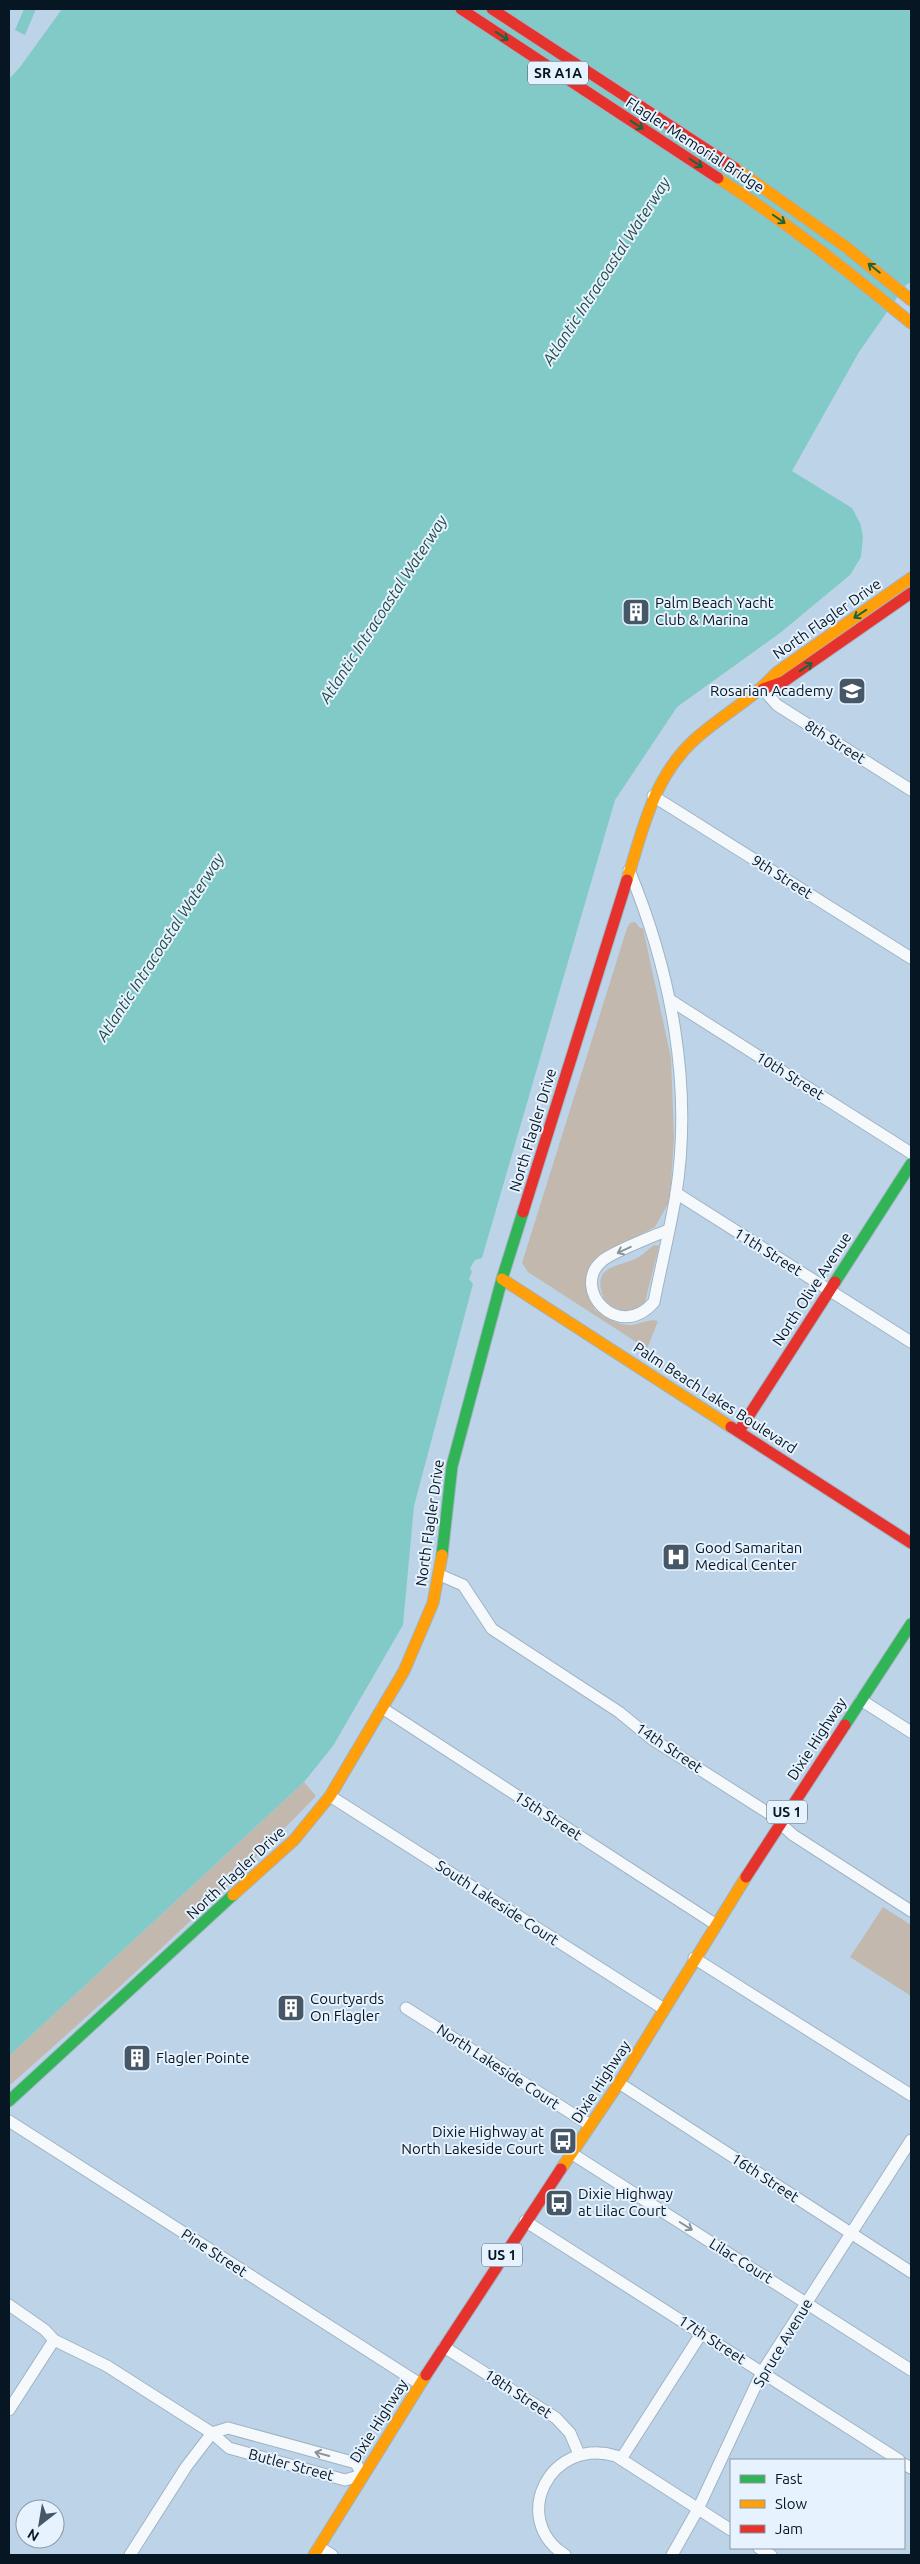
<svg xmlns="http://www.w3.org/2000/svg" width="920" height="2564" viewBox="0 0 920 2564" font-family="Ubuntu,sans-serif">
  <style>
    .green { fill: #c2b8ae }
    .water { fill: #82cac7 }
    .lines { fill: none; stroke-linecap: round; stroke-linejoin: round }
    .street-casing { stroke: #a0b3c3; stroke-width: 13 }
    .fast-casing { stroke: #a0b3c3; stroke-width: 13 }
    .slow-casing { stroke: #a0b3c3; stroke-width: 13 }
    .jam-casing { stroke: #a0b3c3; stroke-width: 13 }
    .street { stroke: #f5f9fc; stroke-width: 11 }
    .fast { stroke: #30b455; stroke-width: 11 }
    .slow { stroke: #ff9f0a; stroke-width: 11 }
    .jam { stroke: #e5322d; stroke-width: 11 }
    .oneway { stroke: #1b653c }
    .oneway2 { stroke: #89939a }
    .labels { text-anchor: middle; stroke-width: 4; stroke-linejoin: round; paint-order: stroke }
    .shield { fill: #e6f2fe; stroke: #495864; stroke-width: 1 }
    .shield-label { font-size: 14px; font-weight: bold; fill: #061622 }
    .street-label { font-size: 15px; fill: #061622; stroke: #e6f2fe }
    .poi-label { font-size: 15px; fill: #061622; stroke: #e6f2fe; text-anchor: start }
    .water-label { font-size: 16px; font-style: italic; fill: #234d47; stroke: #e6f2fe }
  </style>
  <rect width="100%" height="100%" fill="#bdd4e8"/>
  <g class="green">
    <path d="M635 922 640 928H643L671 1058 674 1137 670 1200 655 1227 600 1256 587 1277 594 1309C605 1317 615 1325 631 1325 640 1324 650 1318 658 1321L647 1349 528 1272 522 1263 627 928 630 923Z"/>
    <path d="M654 1245 659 1246 645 1302 633 1312C622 1311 607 1307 603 1296 592 1266 617 1267 635 1259 642 1256 648 1249 654 1245Z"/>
    <path d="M304 1782 316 1796C219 1898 114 1993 9 2086V2056Z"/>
    <polygon points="883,1907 911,1925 911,1996 850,1957"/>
  </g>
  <g class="water">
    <polygon points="24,9 36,9 25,35 15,30"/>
    <polygon points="62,9 911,9 911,282 906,285 859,352 792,471 852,508 860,523 863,536 861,557 850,575 780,633 677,707 615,800 482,1258 475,1260 470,1268 472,1272 469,1279 473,1284 414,1506 403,1625 333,1746 304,1782 9,2056 9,79 20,67"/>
  </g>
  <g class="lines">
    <defs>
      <g id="street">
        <polyline points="763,689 777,705 911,790"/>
        <polyline points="653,796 911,958"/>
        <path d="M629 870C671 971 693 1085 676 1194 670 1230 661 1266 654 1302 618 1343 570 1288 602 1261 612 1252 654 1236 668 1230"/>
        <polyline points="670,1000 911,1153"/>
        <polyline points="676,1193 911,1342"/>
        <polyline points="440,1575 463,1585 492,1629 619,1712 652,1739 770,1814 793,1835 911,1911"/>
        <polyline points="861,1700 911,1732"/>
        <polyline points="382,1708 715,1924"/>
        <polyline points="330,1796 664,2009"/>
        <polyline points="694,1958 911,2095"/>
        <polyline points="406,2008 590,2125"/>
        <polyline points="619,2083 911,2272"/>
        <polyline points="9,2121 420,2384"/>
        <polyline points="571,2153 911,2370"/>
        <polyline points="525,2221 899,2460"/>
        <polyline points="9,2305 45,2330 54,2340 107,2366 212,2433 229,2448 345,2480 362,2475 356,2463 228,2428 212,2433"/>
        <polyline points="444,2347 556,2418 570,2433 579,2454"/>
        <polyline points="9,2410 54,2340"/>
        <polyline points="621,2459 701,2334"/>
        <polyline points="904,2464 911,2468"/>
        <polyline points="319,2547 332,2555"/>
        <polyline points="759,2548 771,2555"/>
        <polyline points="130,2555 186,2467 212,2433"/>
        <path d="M565 2555C509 2519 550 2436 616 2456L731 2530"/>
        <polyline points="672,2555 698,2509 762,2372 911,2140"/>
      </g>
      <g id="fast">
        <polyline points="835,1282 911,1164"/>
        <polyline points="442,1555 452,1466 502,1279 523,1212"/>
        <polyline points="845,1725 911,1624"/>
        <polyline points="9,2101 233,1895"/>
      </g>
      <g id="slow">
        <polyline points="735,168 846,247 911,300"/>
        <path d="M718 178C786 222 849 272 911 323"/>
        <path d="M627 880C643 829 653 779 693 741 720 716 752 700 776 673L911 578"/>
        <polyline points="502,1279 731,1427"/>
        <polyline points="233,1895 294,1840 330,1796 404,1671 433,1603 442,1555"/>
        <polyline points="561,2169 619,2083 746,1877"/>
        <polyline points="314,2555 426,2375"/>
      </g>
      <g id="jam">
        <polyline points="461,9 718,178"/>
        <polyline points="492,9 735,168"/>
        <polyline points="763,689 783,682 911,593"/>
        <polyline points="523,1212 627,880"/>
        <polyline points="731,1427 911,1543"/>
        <polyline points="739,1431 835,1282"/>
        <polyline points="746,1877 845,1725"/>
        <polyline points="426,2375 561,2169"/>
      </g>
    </defs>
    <use href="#street" class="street-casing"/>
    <use href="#fast" class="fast-casing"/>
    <use href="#slow" class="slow-casing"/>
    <use href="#jam" class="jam-casing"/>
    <use href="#street" class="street"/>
    <use href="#fast" class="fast"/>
    <use href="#slow" class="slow"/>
    <use href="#jam" class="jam"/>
  </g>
  <defs><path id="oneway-shaft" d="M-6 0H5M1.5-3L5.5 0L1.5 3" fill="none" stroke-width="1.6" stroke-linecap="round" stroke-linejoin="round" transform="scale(1.25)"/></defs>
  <g class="oneway">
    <use href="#oneway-shaft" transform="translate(502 36) rotate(34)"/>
    <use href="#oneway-shaft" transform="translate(637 125) rotate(33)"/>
    <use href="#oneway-shaft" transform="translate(696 163) rotate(33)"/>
    <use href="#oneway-shaft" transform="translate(779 219) rotate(35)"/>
    <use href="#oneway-shaft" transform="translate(874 268) rotate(-141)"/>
    <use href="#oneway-shaft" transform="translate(860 614) rotate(146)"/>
    <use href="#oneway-shaft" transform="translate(806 667) rotate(-34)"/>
  </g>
  <g class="oneway2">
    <use href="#oneway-shaft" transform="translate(624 1250) rotate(155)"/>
    <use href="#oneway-shaft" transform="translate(686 2226) rotate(32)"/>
    <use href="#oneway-shaft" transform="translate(322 2454) rotate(-165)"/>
  </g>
  <defs>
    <symbol id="building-square" viewBox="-11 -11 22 22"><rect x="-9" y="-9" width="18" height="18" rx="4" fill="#465867" stroke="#e6f2fe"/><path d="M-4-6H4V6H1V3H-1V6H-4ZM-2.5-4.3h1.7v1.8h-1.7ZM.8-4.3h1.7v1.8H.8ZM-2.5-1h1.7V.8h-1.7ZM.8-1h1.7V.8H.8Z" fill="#fff"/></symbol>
    <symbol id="school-square" viewBox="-11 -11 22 22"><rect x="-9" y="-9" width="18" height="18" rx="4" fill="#465867" stroke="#e6f2fe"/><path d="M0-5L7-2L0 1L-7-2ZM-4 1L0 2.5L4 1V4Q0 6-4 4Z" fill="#fff"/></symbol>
    <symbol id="hospital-square" viewBox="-11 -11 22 22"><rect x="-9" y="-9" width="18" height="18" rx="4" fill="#465867" stroke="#e6f2fe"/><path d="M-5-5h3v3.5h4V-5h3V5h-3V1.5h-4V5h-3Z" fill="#fff"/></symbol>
    <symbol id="bus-square" viewBox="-11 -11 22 22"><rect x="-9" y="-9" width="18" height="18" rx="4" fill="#465867" stroke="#e6f2fe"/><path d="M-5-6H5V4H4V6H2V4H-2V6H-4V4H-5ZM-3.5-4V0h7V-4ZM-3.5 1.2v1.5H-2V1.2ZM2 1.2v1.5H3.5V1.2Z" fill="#fff"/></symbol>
  </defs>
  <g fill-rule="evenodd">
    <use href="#building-square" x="620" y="596" width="32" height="32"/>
    <use href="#school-square" x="836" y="675" width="32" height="32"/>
    <use href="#hospital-square" x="660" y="1541" width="32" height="32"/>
    <use href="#building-square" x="275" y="1992" width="32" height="32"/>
    <use href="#building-square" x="121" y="2042" width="32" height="32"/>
    <use href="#bus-square" x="547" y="2125" width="32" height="32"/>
    <use href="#bus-square" x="543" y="2187" width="32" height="32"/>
  </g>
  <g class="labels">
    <g class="shield">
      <rect x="528" y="61.5" width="60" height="23" rx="4"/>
      <rect x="767" y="1800.5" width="40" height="23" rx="4"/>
      <rect x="482" y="2243.5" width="40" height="23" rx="4"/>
    </g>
    <g class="shield-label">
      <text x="558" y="78">SR A1A</text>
      <text x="787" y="1817">US 1</text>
      <text x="502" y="2260">US 1</text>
    </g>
    <g class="street-label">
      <text transform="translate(695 145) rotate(33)" y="5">Flagler Memorial Bridge</text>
      <text transform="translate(827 619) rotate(-35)" y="5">North Flagler Drive</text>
      <text transform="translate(835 742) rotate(32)" y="5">8th Street</text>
      <text transform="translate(782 877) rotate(32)" y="5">9th Street</text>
      <text transform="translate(790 1076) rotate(32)" y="5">10th Street</text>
      <text transform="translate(533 1130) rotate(-73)" y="5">North Flagler Drive</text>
      <text transform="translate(768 1252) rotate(32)" y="5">11th Street</text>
      <text transform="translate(812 1289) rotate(-57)" y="5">North Olive Avenue</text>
      <text transform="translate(715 1398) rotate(33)" y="5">Palm Beach Lakes Boulevard</text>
      <text transform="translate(430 1523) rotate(-82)" y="5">North Flagler Drive</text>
      <text transform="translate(817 1739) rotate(-57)" y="5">Dixie Highway</text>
      <text transform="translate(669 1748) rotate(34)" y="5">14th Street</text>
      <text transform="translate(548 1816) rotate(33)" y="5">15th Street</text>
      <text transform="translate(236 1873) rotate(-43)" y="5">North Flagler Drive</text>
      <text transform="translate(497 1903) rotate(33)" y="5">South Lakeside Court</text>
      <text transform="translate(498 2067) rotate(33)" y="5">North Lakeside Court</text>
      <text transform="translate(601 2082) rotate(-57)" y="5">Dixie Highway</text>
      <text transform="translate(765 2178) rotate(33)" y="5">16th Street</text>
      <text transform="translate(214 2253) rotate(33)" y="5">Pine Street</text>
      <text transform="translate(741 2261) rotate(32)" y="5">Lilac Court</text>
      <text transform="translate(712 2340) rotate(33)" y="5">17th Street</text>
      <text transform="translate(783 2343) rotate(-59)" y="5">Spruce Avenue</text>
      <text transform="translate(518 2394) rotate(33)" y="5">18th Street</text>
      <text transform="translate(379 2421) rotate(-58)" y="5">Dixie Highway</text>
      <text transform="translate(291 2465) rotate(15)" y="5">Butler Street</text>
    </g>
    <g class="poi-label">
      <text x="655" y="608">Palm Beach Yacht<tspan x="655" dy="17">Club &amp; Marina</tspan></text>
      <text x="833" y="696" text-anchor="end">Rosarian Academy</text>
      <text x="695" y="1553">Good Samaritan<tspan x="695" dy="17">Medical Center</tspan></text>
      <text x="310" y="2004">Courtyards<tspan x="310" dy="17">On Flagler</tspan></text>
      <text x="156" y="2063">Flagler Pointe</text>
      <text x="544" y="2137" text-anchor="end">Dixie Highway at<tspan x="544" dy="17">North Lakeside Court</tspan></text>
      <text x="578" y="2199">Dixie Highway<tspan x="578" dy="17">at Lilac Court</tspan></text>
    </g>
    <g class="water-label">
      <text transform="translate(606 271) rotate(-57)" y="6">Atlantic Intracoastal Waterway</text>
      <text transform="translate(383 609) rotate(-57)" y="6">Atlantic Intracoastal Waterway</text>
      <text transform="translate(160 947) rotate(-57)" y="6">Atlantic Intracoastal Waterway</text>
    </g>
  </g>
  <rect width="920" height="2564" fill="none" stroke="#061622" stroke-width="20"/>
  <rect x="730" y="2459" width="175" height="90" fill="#e6f2fe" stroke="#8c9aa6"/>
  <rect x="740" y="2475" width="25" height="8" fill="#30b455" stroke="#8c9aa6"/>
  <text x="775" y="2484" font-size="15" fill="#061622">Fast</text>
  <rect x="740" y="2500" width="25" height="8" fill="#ff9f0a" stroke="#8c9aa6"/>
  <text x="775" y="2509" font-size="15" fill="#061622">Slow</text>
  <rect x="740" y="2525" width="25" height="8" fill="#e5322d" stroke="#8c9aa6"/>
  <text x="775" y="2534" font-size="15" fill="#061622">Jam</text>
  <g transform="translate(40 2524) rotate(211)"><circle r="24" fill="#e6f2fe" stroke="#8c9aa6"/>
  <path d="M0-4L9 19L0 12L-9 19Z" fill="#465867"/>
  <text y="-8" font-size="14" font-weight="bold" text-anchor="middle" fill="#061622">N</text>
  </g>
</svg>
